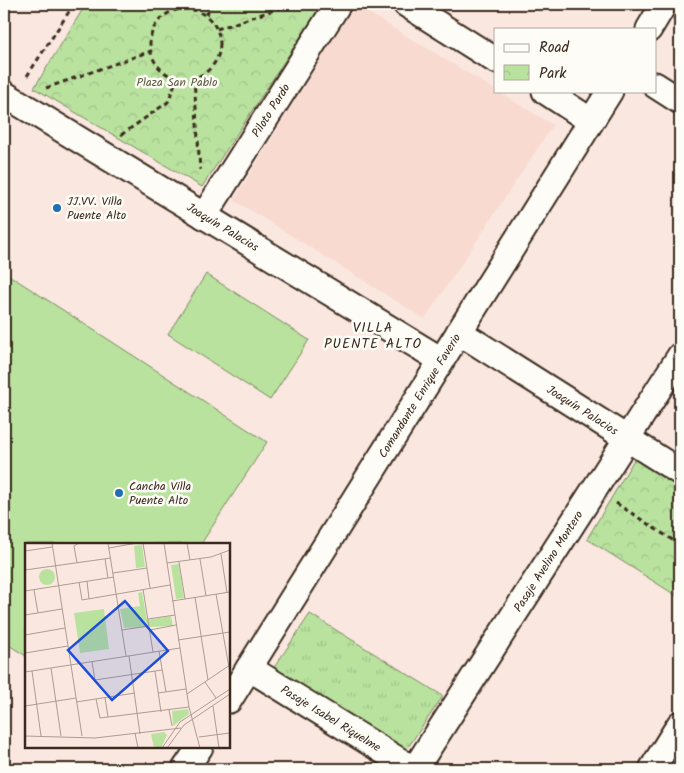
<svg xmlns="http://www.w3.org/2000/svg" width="684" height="773" viewBox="0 0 684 773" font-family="Kalam,sans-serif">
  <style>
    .built { fill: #f8dad0 }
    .grass { fill: url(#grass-tufts); stroke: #7a865e }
    .park { fill: url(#park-crowns); stroke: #7a865e }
    .garden { fill: #b9e29f; stroke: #7a865e }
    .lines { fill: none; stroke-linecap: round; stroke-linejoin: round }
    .street-casing { stroke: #3b2a1e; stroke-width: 29 }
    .path { stroke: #3b2a1e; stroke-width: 3; stroke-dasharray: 5 4; stroke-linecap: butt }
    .street { stroke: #fdfcf7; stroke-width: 25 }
    .poi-dot { fill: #1f6fb2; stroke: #fdfcf7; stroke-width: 2 }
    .labels { text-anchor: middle; stroke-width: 5; stroke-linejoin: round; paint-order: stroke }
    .park-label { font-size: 12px; fill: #5a583e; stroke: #fdfcf7 }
    .street-label { font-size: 12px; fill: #3b2a1e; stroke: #fdfcf7 }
    .poi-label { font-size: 12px; fill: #3b2a1e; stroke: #fdfcf7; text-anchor: start }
    .neighbourhood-label { font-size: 14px; letter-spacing: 1px; fill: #3b2a1e; stroke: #fdfcf7 }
    .inset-road { fill: none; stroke: #ae9c92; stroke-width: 1 }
    .view { fill: #1d4ed8; fill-opacity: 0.15; stroke: #1d4ed8; stroke-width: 2.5 }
    .inset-edge { fill: none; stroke: #3b2a1e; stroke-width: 2.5 }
  </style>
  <defs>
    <pattern id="grass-tufts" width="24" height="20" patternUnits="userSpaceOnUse" patternTransform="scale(1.25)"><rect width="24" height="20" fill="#b9e29f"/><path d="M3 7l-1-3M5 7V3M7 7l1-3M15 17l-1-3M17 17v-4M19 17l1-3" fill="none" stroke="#a0c288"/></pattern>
    <pattern id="park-crowns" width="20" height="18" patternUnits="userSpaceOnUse" patternTransform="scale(1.25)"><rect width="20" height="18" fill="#b9e29f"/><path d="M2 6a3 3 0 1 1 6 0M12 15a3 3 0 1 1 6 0" fill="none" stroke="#a0c288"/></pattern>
  </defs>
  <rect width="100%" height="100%" fill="#fae8e0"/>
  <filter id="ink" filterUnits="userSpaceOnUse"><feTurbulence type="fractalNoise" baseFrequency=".02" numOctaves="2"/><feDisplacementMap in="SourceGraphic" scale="10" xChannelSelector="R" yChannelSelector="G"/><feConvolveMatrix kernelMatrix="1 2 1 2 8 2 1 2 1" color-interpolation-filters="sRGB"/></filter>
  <g filter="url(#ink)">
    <polygon class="built" points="354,4 553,125 425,319 234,200"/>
    <polygon class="grass" points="310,614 443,696 404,753 273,669"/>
    <g class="park">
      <polygon points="86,4 322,4 202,187 34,88"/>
      <polygon points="635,458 680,488 680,598 587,539"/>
    </g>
    <g class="garden">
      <polygon points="4,272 267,442 201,544 26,544 26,656 4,642"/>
      <polygon points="206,274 309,340 270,400 168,334"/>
    </g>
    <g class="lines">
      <defs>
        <g id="street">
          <polyline points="406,4 495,60"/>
          <polyline points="649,29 664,4"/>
          <polyline points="655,85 680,101"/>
          <polyline points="545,91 591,121"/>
          <path id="s1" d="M4 94 441 360"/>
          <path id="s2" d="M204 216 338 4"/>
          <path id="s3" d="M459 332 680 472"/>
          <path id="s4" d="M249 668 403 763 408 766 418 764 680 356"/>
          <path id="s5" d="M229 700 610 91"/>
          <polyline points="185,769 200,747"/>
          <polyline points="652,769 680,724"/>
        </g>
      </defs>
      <use href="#street" class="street-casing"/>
      <g class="path">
        <circle cx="185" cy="44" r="35"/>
        <polyline points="206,15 213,4"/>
        <polyline points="217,29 292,4"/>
        <polyline points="27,76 74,4"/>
        <polyline points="194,78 200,170"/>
        <polyline points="46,88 151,51"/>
        <polyline points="121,135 168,102 177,78"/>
        <polyline points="616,503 680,545"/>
      </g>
      <use href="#street" class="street"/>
    </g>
  </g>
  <g class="poi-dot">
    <circle cx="57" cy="208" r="5"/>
    <circle cx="119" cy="493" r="5"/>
  </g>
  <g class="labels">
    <g class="park-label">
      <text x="177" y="86">Plaza San Pablo</text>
    </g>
    <g class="street-label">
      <text dy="4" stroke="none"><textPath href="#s2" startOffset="125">Piloto Pardo</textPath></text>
      <text dy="4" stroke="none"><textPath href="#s1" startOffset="256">Joaquín Palacios</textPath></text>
      <text dy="4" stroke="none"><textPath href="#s5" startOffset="359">Comandante Enrique Faverio</textPath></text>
      <text dy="4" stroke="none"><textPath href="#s3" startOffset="146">Joaquín Palacios</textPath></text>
      <text dy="4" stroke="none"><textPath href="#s4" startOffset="438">Pasaje Avelino Montero</textPath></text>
      <text dy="4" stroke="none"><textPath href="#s4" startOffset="96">Pasaje Isabel Riquelme</textPath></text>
    </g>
    <g class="poi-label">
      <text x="67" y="205">JJ.VV. Villa<tspan x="67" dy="14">Puente Alto</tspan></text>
      <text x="129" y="490">Cancha Villa<tspan x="129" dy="14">Puente Alto</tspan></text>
    </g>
    <g class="neighbourhood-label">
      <text x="373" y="332">VILLA<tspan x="373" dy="16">PUENTE ALTO</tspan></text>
    </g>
  </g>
  <g transform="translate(25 543)">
    <rect width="205" height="205" fill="#fae8e0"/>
    <path d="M117 2 120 24 111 25 109 3ZM154 21 159 55 151 56 146 22ZM14 34a8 8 0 1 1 16 0a8 8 0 1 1-16 0ZM117 49 122 77 146 73 148 83 99 85 95 66 115 63 113 50ZM163 166 164 171 148 183 147 168ZM139 189 142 192 136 205H129L126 191Z" fill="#b9e29f"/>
    <path d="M79 66 84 106 55 110 49 70Z" fill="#b9e29f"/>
    <path class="inset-road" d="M27 0 57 193M83 0 101 113M118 0 125 45M139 0 164 164 175 205M162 0 165 17M84 5 112 0M0 8 27 4M196 11 202 50M80 16 83 35M175 16 181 53M154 19 160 56M52 20 49 3 54 0M142 20 186 14 205 7M0 27 86 15M88 30 122 25M62 38 64 56M54 39 57 57 145 42M118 46 128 109M9 47 13 70M0 48 89 34M191 51 205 130M170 54 183 137M147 58 205 49M0 72 37 66M123 76 150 72M97 87 124 83M125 87 151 82M0 92 40 85M153 97 205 89M134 108 141 149M0 110 43 103M104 113 115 191M67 119 70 137 137 127M26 125 36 193M7 128 16 193M130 128 136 169M0 129 155 105M180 139 191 155M133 150 161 146M162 151 205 122M80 155 83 174M71 156 75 175 164 164M51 159 110 150M0 163 51 155M188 163 194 205M144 167 147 183M110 190 113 205M0 193 70 195 156 185M174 194 205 190M137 205 155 179 205 146M142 205 159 182 205 151"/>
    <path class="view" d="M100 58 143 108 87 157 43 107Z"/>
    <rect width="205" height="205" class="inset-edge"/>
  </g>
  <rect width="684" height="773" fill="none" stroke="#fdfcf7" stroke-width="20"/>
  <rect x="10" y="10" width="664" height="753" fill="none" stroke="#3b2a1e" stroke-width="2" filter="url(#ink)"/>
  <rect x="494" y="28" width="162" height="65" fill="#fdfcf7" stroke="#afa8a0"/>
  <rect x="504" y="44" width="25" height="8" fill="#fdfcf7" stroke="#afa8a0"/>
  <text x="539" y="52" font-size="15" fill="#3b2a1e">Road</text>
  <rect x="504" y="65" width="25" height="15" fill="url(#park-crowns)" stroke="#afa8a0"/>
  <text x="539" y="78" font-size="15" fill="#3b2a1e">Park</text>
</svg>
